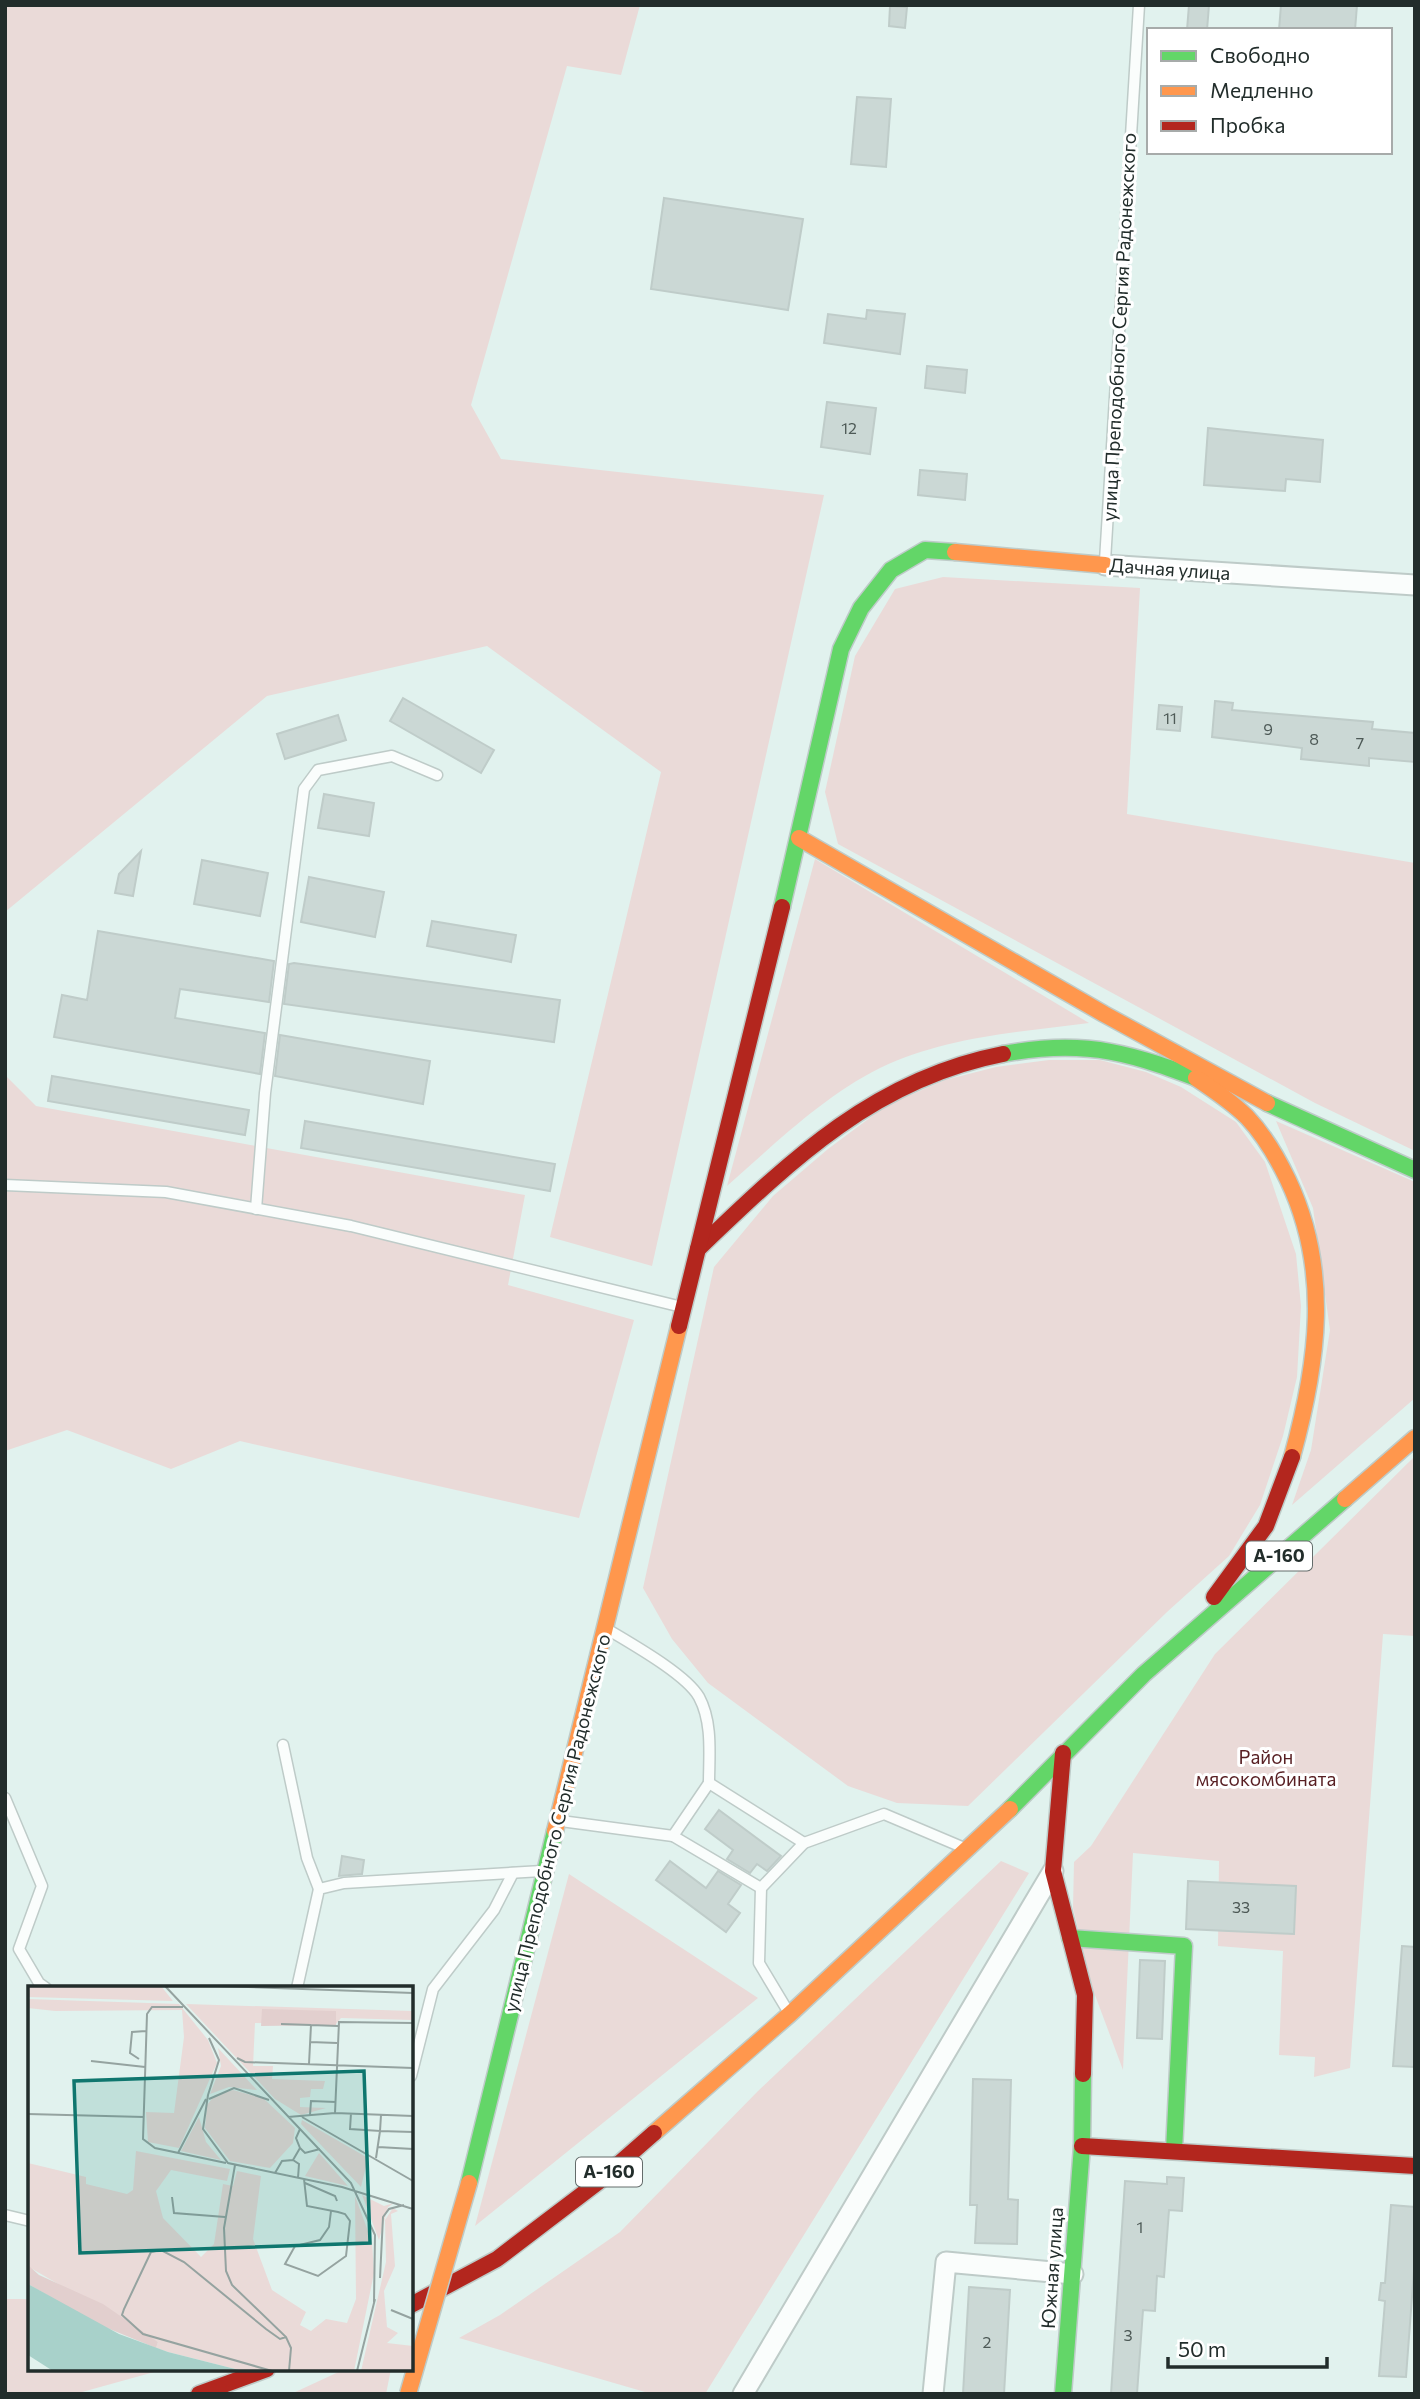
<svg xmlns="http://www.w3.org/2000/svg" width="1420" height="2399" viewBox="0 0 1420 2399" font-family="Commissioner,sans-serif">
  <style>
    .green { fill: #eadad8 }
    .building { fill: #cbd8d5; stroke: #bfccc9; stroke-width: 2 }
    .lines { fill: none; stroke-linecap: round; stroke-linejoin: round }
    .lane-casing { stroke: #becbc8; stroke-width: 13 }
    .street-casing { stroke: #becbc8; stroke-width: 23 }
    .fast-casing { stroke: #becbc8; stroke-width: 19 }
    .slow-casing { stroke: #becbc8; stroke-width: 19 }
    .jam-casing { stroke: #becbc8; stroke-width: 19 }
    .lane { stroke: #fafdfc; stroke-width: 10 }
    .street { stroke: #fafdfc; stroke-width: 19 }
    .fast { stroke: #63d668; stroke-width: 16 }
    .slow { stroke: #ff974d; stroke-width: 16 }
    .jam { stroke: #b3261e; stroke-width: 16 }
    .slow-bridge-casing { stroke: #becbc8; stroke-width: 19; stroke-linecap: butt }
    .slow-bridge { stroke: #ff974d; stroke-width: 16 }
    .labels { text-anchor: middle; stroke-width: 6; stroke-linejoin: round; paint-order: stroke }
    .number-label { font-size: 16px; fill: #4e5a57 }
    .shield { fill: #fff; stroke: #646c6b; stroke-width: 2 }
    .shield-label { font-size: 18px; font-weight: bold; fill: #222d2b }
    .street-label { font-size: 19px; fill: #222d2b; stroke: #fff }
    .park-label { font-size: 19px; fill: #581f23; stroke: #fff }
    .inset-road { fill: none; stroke: #95a3a0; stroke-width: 2 }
    .view { fill: #0f766e; fill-opacity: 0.15; stroke: #0f766e; stroke-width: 3.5 }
    .inset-edge { fill: none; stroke: #222d2b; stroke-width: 3.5 }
  </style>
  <rect width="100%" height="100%" fill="#e1f2ee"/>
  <g class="green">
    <polygon points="5,5 640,5 621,75 567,66 471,405 501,459 824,495 652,1266 550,1237 661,772 487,646 267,696 5,912"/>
    <polygon points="943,577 1140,588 1127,814 1415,863 1415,1151 1315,1103 838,844 825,792 855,656 895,589"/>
    <path d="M815 859 1089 1023C1019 1032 944 1037 880 1068 822 1097 775 1144 727 1186Z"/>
    <polygon points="1049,1060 1100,1060 1146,1072 1181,1087 1236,1122 1265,1162 1296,1254 1301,1306 1297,1377 1283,1436 1260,1505 1229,1556 1167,1612 968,1806 897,1803 848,1786 708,1683 672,1639 643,1588 714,1267 773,1196 828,1149 887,1105 945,1080 996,1067"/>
    <polygon points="5,1075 36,1106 525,1195 508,1285 634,1320 579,1518 240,1441 171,1469 67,1430 5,1451"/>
    <polygon points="1276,1121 1415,1182 1415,1398 1292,1505 1311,1450 1330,1330 1313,1208"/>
    <polygon points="1415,1456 1415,1636 1383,1634 1350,2068 1314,2077 1315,2057 1279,2055 1283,1951 1218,1946 1219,1861 1133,1853 1123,2070 1092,1987 1073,1908 1074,1862 1091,1846 1215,1654"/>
    <polygon points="1001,1861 1029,1873 705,2394 652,2394 459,2338 500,2315 620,2232 758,2091"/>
    <polygon points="569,1874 758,1998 475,2226"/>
    <polygon points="5,2299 30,2299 30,2369 165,2369 75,2394 5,2394"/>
    <polygon points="345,2369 391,2369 386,2394 291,2394"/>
  </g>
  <g class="building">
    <polygon points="1189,5 1209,5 1207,30 1187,30"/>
    <polygon points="1281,5 1357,5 1355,30 1279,30"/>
    <polygon points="890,6 907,7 905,28 889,26"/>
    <polygon points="857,97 891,99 886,167 851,164"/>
    <polygon points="664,198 803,219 788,310 651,289"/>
    <polygon points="867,310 905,314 900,354 824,343 828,314 866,319"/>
    <polygon points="927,366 967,370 965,393 925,388"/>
    <polygon points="827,402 876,408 870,454 821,447"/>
    <polygon points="1208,428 1323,440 1320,482 1286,479 1285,491 1204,485"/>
    <polygon points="920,470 967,474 965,500 918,495"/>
    <polygon points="403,698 494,750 481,773 390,721"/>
    <polygon points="1215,701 1233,703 1232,710 1373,722 1372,729 1415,733 1415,762 1369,758 1369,766 1301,759 1302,748 1212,737"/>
    <polygon points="1159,705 1182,707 1180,731 1157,729"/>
    <polygon points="338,715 346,740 285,759 277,734"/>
    <polygon points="324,794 374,803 369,836 318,828"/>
    <polygon points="141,851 133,896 115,893 119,874"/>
    <polygon points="202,860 268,873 260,916 194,904"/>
    <polygon points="309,877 384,892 375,937 301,922"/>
    <polygon points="432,921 516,935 511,962 427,946"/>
    <polygon points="98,931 274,961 269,1002 180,989 175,1018 265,1033 260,1074 54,1037 62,995 87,1000"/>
    <polygon points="294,963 560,1000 554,1042 284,1004 289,964"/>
    <polygon points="280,1035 430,1061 423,1104 275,1076"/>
    <polygon points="52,1076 249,1110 245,1135 48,1101"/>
    <polygon points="305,1121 555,1164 550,1191 301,1148"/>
    <polygon points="719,1810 781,1856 767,1871 757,1864 750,1873 727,1859 733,1850 705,1829"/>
    <polygon points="342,1856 364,1860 362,1874 339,1876"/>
    <polygon points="670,1861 706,1888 718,1871 741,1885 728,1904 740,1913 726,1932 656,1880"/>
    <polygon points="1188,1881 1296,1886 1294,1934 1186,1929"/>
    <polygon points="1402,1946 1415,1947 1415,2067 1393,2066"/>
    <polygon points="1140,1960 1165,1961 1162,2039 1137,2038"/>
    <polygon points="973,2079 1011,2080 1008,2199 1018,2200 1017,2244 975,2243 977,2205 970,2205"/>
    <polygon points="1167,2177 1184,2178 1182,2211 1169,2210 1164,2277 1157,2276 1155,2311 1143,2310 1137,2394 1111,2394 1125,2181 1167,2184"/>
    <polygon points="1391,2205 1415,2207 1415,2257 1406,2377 1379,2376 1385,2301 1379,2300 1381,2283 1385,2283"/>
    <polygon points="969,2287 1010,2290 1004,2394 963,2394"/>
  </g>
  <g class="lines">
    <defs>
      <g id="lane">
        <polyline points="1105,561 1139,5"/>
        <polyline points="5,1185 166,1192 351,1226 682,1307"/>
        <polyline points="256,1209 265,1093 304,789 318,770 392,756 437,775"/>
        <path d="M607 1629C630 1643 686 1674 699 1697 713 1723 709 1756 709 1783L804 1843"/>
        <polyline points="283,1745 307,1858 319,1889"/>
        <polyline points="5,1798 42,1886 19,1949 39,1983 46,1988"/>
        <polyline points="561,1821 673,1836 709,1783"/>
        <polyline points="673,1836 761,1888"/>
        <polyline points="297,1988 319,1889 344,1883 542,1871"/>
        <polyline points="786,2008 759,1963 761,1888 804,1843 884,1814 962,1847"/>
        <polyline points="411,2076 433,1989 494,1910 513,1873"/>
        <polyline points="5,2215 30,2221"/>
      </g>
      <g id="street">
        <polyline points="1105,565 1415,585"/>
        <polyline points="743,2394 1053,1871"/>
        <polyline points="933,2394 946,2262 1073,2274"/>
      </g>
      <g id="fast">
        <polyline points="782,907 841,649 861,608 891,570 925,550 955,552"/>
        <path d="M1003 1054C1088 1038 1134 1054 1212 1084"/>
        <polyline points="1267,1103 1415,1170"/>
        <polyline points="1010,1809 1144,1674 1345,1499"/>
        <polyline points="1070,1938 1184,1946 1174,2151"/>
        <polyline points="469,2183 555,1831"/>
        <polyline points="1063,2394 1082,2146 1083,2074"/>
      </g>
      <g id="slow">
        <polyline points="955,552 1105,565"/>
        <polyline points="799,838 1104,1014 1267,1103"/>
        <path d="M1196 1078C1214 1090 1232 1102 1247 1117 1264 1135 1277 1157 1288 1180 1331 1271 1318 1363 1292 1457"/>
        <polyline points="1345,1499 1415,1438"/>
        <polyline points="555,1831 679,1326"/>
        <polyline points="654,2133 790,2014 1010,1809"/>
      </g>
      <g id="jam">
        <path d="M698 1249C790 1161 874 1079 1003 1054"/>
        <polyline points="679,1326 782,907"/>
        <polyline points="1214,1597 1266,1526 1292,1457"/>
        <polyline points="1063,1753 1053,1871 1085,1995 1083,2074"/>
        <polyline points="1082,2146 1415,2166"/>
        <polyline points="411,2305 497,2259 597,2183 654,2133"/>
        <polyline points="199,2394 267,2369"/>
      </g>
    </defs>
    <use href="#lane" class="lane-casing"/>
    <use href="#street" class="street-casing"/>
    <use href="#fast" class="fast-casing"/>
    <use href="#slow" class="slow-casing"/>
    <use href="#jam" class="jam-casing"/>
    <use href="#lane" class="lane"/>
    <use href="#street" class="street"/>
    <use href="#fast" class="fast"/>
    <use href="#slow" class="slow"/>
    <use href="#jam" class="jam"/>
    <defs>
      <polyline id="slow-bridge" points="408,2394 469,2183"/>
    </defs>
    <use href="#slow-bridge" class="slow-bridge-casing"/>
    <use href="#slow-bridge" class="slow-bridge"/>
  </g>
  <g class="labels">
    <g class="number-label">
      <text x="849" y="434">12</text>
      <text x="1170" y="724">11</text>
      <text x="1268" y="735">9</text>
      <text x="1314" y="745">8</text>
      <text x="1360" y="749">7</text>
      <text x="1241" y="1913">33</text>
      <text x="1140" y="2233">1</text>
      <text x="1128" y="2341">3</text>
      <text x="987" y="2348">2</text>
    </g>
    <g class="shield">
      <rect x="1246" y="1541.5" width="66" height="29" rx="5"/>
      <rect x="576" y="2157.5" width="66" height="29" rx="5"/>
    </g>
    <g class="shield-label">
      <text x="1279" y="1562">А-160</text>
      <text x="609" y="2178">А-160</text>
    </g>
    <g class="street-label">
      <text transform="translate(1119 327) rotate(-87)" y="7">улица Преподобного Сергия Радонежского</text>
      <text transform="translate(1170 569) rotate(4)" y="7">Дачная улица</text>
      <text transform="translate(557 1823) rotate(-76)" y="7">улица Преподобного Сергия Радонежского</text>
      <text transform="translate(1052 2268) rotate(-86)" y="7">Южная улица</text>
    </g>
    <g class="park-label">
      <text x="1266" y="1764">Район<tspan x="1266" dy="22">мясокомбината</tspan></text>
    </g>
  </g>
  <g transform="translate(28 1986)">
    <rect width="385" height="385" fill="#e1f2ee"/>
    <path d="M0 0H133L145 15 0 11ZM0 13 151 18 180 54 189 77 151 162 120 156 118 126 146 127 156 51 154 24 27 25 0 22ZM158 18 385 25V34L313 32 308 38 227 37 225 80H245L244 93 297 95 295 103H283L282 111 272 112V121L298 122 273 129 247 113ZM190 62 229 104 201 101 182 108 193 80ZM205 104 235 112 267 142 265 157 242 182 202 175 177 142 179 119 187 109ZM171 131 178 156 193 174 153 165ZM274 134 340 172 333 201 273 138ZM108 165 202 183 199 195 143 184 128 205 135 232 173 271 186 258 195 198 205 200 209 185 233 190 225 253 244 304 278 326 272 339 283 345 298 333 319 337 328 313 327 210 344 256 346 287 326 385H215L140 366 128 362 130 356 1 281 0 177 58 191V198L99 208 105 204ZM291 167 320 200 277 190ZM334 209 356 220 366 217 360 221 351 254ZM365 222 370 225 363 228 367 280 356 305 359 341 370 347 359 357 385 360V385H333L358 276 357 234Z" fill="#eadad8"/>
    <path d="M234 23 308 25V39L233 40ZM0 279 11 289 75 318 130 356 128 362 67 337 0 298Z" fill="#e2cfce"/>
    <path d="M0 298 91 348 140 366 215 385H25L0 369Z" fill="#a8d1ca"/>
    <path class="inset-road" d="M137 0 323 197 347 249 346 316M190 0 385 7M155 21H124L119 28 115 153 127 162 198 177M253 38 283 39M282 56 309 57M209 72 217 76 385 82M111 73 102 67 104 46 118 45M63 75 117 81M281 78 283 39 310 40M180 109 175 143 200 177 314 201 385 223M180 109 191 74 181 52M181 113 206 102 241 114M307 127 311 36 385 37M323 127 322 143 352 145 353 129M0 128 116 131M282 129 283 115 308 116M260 131 307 127 385 130M274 131 385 195M272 143 268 152 272 162 277 167 292 163M350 161 385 163M150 167 178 113M348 172 352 145 385 146M265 174 271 178 270 192M207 179 196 242 198 285 204 299 258 351 263 362 261 385M247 187 254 175 265 174 272 162M276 193 279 220 310 226 317 228 322 235 318 270 290 290 257 278 267 260 292 254 301 241 303 225M277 197 307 210 309 215M144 211 146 227 197 231M352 292 355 231 361 223 376 219M363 324 385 333M244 385 115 348 94 329 96 323 123 266 133 264 156 276 238 343 252 353 258 351M329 385 347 313"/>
    <path class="view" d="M336 85 342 257 52 267 46 95Z"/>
    <rect width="385" height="385" class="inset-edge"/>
  </g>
  <rect width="1420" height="2399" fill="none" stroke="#222d2b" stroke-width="14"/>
  <rect x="1147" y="28" width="245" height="126" fill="#ffffff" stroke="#a7abaa" stroke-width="2"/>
  <rect x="1161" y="51" width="35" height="10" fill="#63d668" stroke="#a7abaa" stroke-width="2"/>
  <text x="1210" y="63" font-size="21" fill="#222d2b">Свободно</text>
  <rect x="1161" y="86" width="35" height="10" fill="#ff974d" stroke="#a7abaa" stroke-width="2"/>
  <text x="1210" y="98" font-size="21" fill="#222d2b">Медленно</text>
  <rect x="1161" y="121" width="35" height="10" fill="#b3261e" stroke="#a7abaa" stroke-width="2"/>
  <text x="1210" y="133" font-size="21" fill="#222d2b">Пробка</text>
  <path d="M1168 2357v10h159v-10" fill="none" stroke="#222d2b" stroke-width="3.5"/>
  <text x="1178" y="2357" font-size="21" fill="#222d2b" stroke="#ffffff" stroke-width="5" paint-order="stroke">50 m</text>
</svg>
